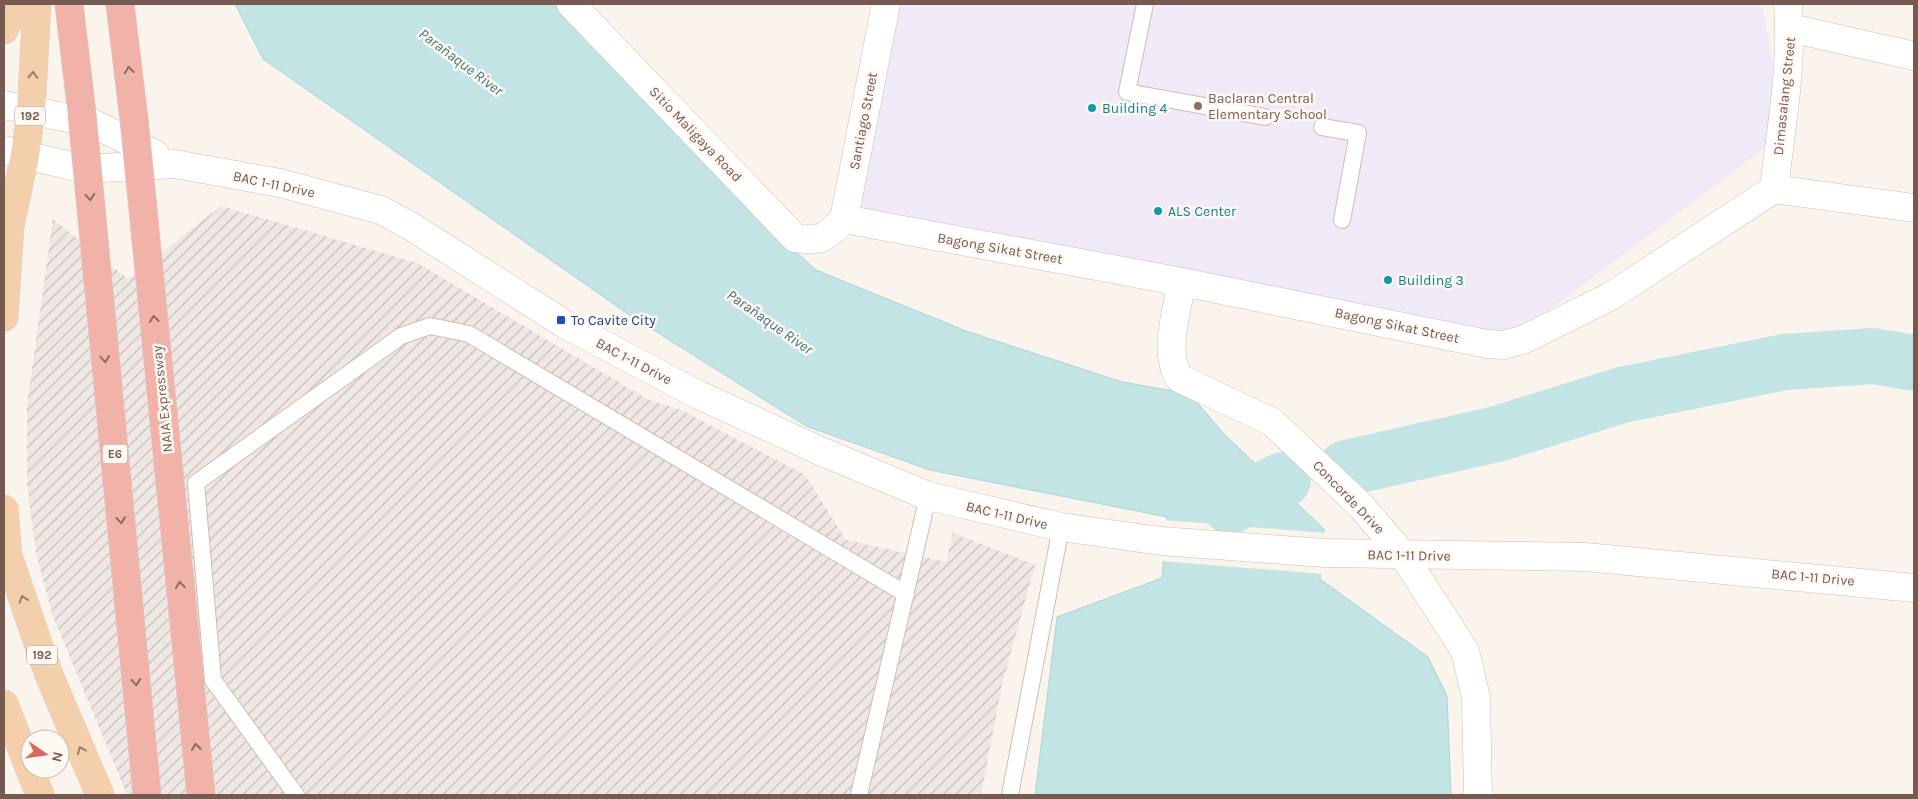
<svg xmlns="http://www.w3.org/2000/svg" width="1918" height="799" viewBox="0 0 1918 799" font-family="Karla,sans-serif">
  <style>
    .industrial { fill: url(#industrial-furrows) }
    .education { fill: #f0e9f8 }
    .water { fill: #c2e4e4; stroke: #a8d4d5 }
    .pier { fill: #fbf4ec }
    .lines { fill: none; stroke-linecap: round; stroke-linejoin: round }
    .river { stroke: #c2e4e4; stroke-width: 56 }
    .lane-casing { stroke: #d0bdb4; stroke-width: 18 }
    .street-casing { stroke: #d0bdb4; stroke-width: 29 }
    .secondary-casing { stroke: #d3bcb2; stroke-width: 29 }
    .primary-casing { stroke: #d9d1ce; stroke-width: 29 }
    .highway-casing { stroke: #d9d1ce; stroke-width: 29 }
    .lane { stroke: #fff; stroke-width: 16 }
    .street { stroke: #fff; stroke-width: 28 }
    .secondary { stroke: #fff; stroke-width: 28 }
    .primary { stroke: #f4cfab; stroke-width: 28 }
    .highway { stroke: #f0b2a9; stroke-width: 28 }
    .highway-bridge-casing { stroke: #d9d1ce; stroke-width: 29; stroke-linecap: butt }
    .highway-bridge { stroke: #f0b2a9; stroke-width: 28 }
    .oneway { stroke: #8e6b62 }
    .oneway2 { stroke: #9c7c6b }
    .education-dot { fill: #8d6e63; stroke: #fef8f3; stroke-width: 2 }
    .culture-dot { fill: #0f9aa8; stroke: #fef8f3; stroke-width: 2 }
    .transit-dot { fill: #1a4fb4; stroke: #fef8f3; stroke-width: 2 }
    .labels { text-anchor: middle; stroke-width: 5; stroke-linejoin: round; paint-order: stroke }
    .shield { fill: #fef8f3; stroke: #9f8981; stroke-width: 1 }
    .shield-label { font-size: 12px; font-weight: bold; fill: #765950 }
    .street-label { font-size: 14px; fill: #765950; stroke: #fef8f3 }
    .education-label { font-size: 14px; fill: #785e54; stroke: #fef8f3; text-anchor: start }
    .culture-label { font-size: 14px; fill: #0d838f; stroke: #fef8f3; text-anchor: start }
    .transit-label { font-size: 14px; fill: #164399; stroke: #fef8f3; text-anchor: start }
    .water-label { font-size: 15px; font-style: italic; fill: #447778; stroke: #fef8f3 }
  </style>
  <defs>
    <pattern id="industrial-furrows" width="10" height="10" patternUnits="userSpaceOnUse" patternTransform="scale(1.25)"><rect width="10" height="10" fill="#eee7e4"/><path d="M-1 1l2-2M0 10L10 0M9 11l2-2" fill="none" stroke="#c5bebb"/></pattern>
  </defs>
  <rect width="100%" height="100%" fill="#fbf4ec"/>
  <polygon class="industrial" points="221,206 417,263 649,400 681,410 805,475 846,540 946,562 953,533 1035,565 1002,685 981,795 127,795 52,614 36,553 27,484 27,405 53,219 128,279"/>
  <polygon class="education" points="900,4 1762,4 1775,74 1778,138 1516,335 857,208"/>
  <polygon class="water" points="235,4 557,4 684,132 748,208 816,270 966,331 1122,382 1190,394 1222,432 1324,529 1320,579 1428,657 1447,696 1451,795 1035,795 1057,617 1162,578 1167,517 930,470 806,426 628,314 263,59"/>
  <polygon class="pier" points="1164,520 1326,533 1323,574 1161,561"/>
  <g class="lines">
    <g class="river">
      <polyline points="1346,468 1497,434 1622,395 1785,362 1873,356 1914,363"/>
      <polyline points="1230,506 1283,480"/>
    </g>
    <defs>
      <g id="lane">
        <polyline points="1145,4 1127,92 1265,117"/>
        <polyline points="1322,127 1358,133 1342,220"/>
        <polyline points="296,795 213,680 196,483 401,336 430,326 469,334 906,594"/>
        <polyline points="859,795 928,496"/>
        <polyline points="1010,795 1061,527"/>
      </g>
      <g id="street">
        <path d="M571 4 795 238C822 242 826 238 844 219L886 4"/>
        <polyline points="1790,28 1914,56"/>
        <path d="M1774 189C1781 128 1793 65 1788 4"/>
        <polyline points="844,219 1182,282 1487,344 1504,345 1525,339 1611,296 1774,189 1914,208"/>
        <path d="M1182 282C1177 311 1163 351 1179 378L1272 422 1361 506 1403 555 1465 651 1476 697 1478 795"/>
      </g>
      <g id="secondary">
        <polyline points="4,105 92,123 155,154"/>
        <polyline points="4,150 84,169 175,164 280,183 381,210 412,227 566,325 699,395 818,450 928,496 1061,527 1161,541 1325,553 1585,557 1914,588"/>
      </g>
      <g id="primary">
        <polyline points="4,30 17,4"/>
        <polyline points="4,317 10,226 25,155 31,111 37,4"/>
        <polyline points="4,509 8,556 49,675 100,795"/>
        <polyline points="4,704 40,795"/>
      </g>
      <g id="highway">
        <polyline points="69,4 82,114"/>
        <polyline points="120,4 134,119"/>
      </g>
    </defs>
    <use href="#lane" class="lane-casing"/>
    <use href="#street" class="street-casing"/>
    <use href="#secondary" class="secondary-casing"/>
    <use href="#primary" class="primary-casing"/>
    <use href="#highway" class="highway-casing"/>
    <use href="#lane" class="lane"/>
    <use href="#street" class="street"/>
    <use href="#secondary" class="secondary"/>
    <use href="#primary" class="primary"/>
    <use href="#highway" class="highway"/>
    <defs>
      <g id="highway-bridge">
        <polyline points="82,114 147,795"/>
        <polyline points="134,119 201,795"/>
      </g>
    </defs>
    <use href="#highway-bridge" class="highway-bridge-casing"/>
    <use href="#highway-bridge" class="highway-bridge"/>
  </g>
  <defs><path id="oneway-chevron" d="M-2-3.5L2.5 0L-2 3.5" fill="none" stroke-width="1.6" stroke-linecap="round" stroke-linejoin="round" transform="scale(1.25)"/></defs>
  <g class="oneway">
    <use href="#oneway-chevron" transform="translate(129 70) rotate(-96)"/>
    <use href="#oneway-chevron" transform="translate(90 197) rotate(85)"/>
    <use href="#oneway-chevron" transform="translate(154 319) rotate(-96)"/>
    <use href="#oneway-chevron" transform="translate(105 359) rotate(85)"/>
    <use href="#oneway-chevron" transform="translate(121 520) rotate(85)"/>
    <use href="#oneway-chevron" transform="translate(180 585) rotate(-96)"/>
    <use href="#oneway-chevron" transform="translate(136 682) rotate(85)"/>
    <use href="#oneway-chevron" transform="translate(196 747) rotate(-96)"/>
  </g>
  <g class="oneway2">
    <use href="#oneway-chevron" transform="translate(33 75) rotate(-87)"/>
    <use href="#oneway-chevron" transform="translate(23 599) rotate(-109)"/>
    <use href="#oneway-chevron" transform="translate(81 750) rotate(-113)"/>
  </g>
  <circle class="education-dot" cx="1198" cy="106" r="5"/>
  <g class="culture-dot">
    <circle cx="1092" cy="108" r="5"/>
    <circle cx="1158" cy="211" r="5"/>
    <circle cx="1388" cy="280" r="5"/>
  </g>
  <rect class="transit-dot" x="556" y="315" width="10" height="10" rx="2.5"/>
  <g class="labels">
    <g class="shield">
      <rect x="15" y="106.5" width="30" height="19" rx="4"/>
      <rect x="102.5" y="444.5" width="25" height="19" rx="4"/>
      <rect x="27" y="645.5" width="30" height="19" rx="4"/>
    </g>
    <g class="shield-label">
      <text x="30" y="120">192</text>
      <text x="115" y="458">E6</text>
      <text x="42" y="659">192</text>
    </g>
    <g class="street-label">
      <text transform="translate(1784 96) rotate(-84)" y="5">Dimasalang Street</text>
      <text transform="translate(863 121) rotate(-79)" y="5">Santiago Street</text>
      <text transform="translate(696 134) rotate(46)" y="5">Sitio Maligaya Road</text>
      <text transform="translate(274 184) rotate(12)" y="5">BAC 1-11 Drive</text>
      <text transform="translate(1000 248) rotate(10)" y="5">Bagong Sikat Street</text>
      <text transform="translate(1397 325) rotate(12)" y="5">Bagong Sikat Street</text>
      <text transform="translate(634 361) rotate(28)" y="5">BAC 1-11 Drive</text>
      <text transform="translate(162 399) rotate(-96)" y="5">NAIA Expressway</text>
      <text transform="translate(1349 497) rotate(46)" y="5">Concorde Drive</text>
      <text transform="translate(1007 515) rotate(13)" y="5">BAC 1-11 Drive</text>
      <text transform="translate(1409 555) rotate(1)" y="5">BAC 1-11 Drive</text>
      <text transform="translate(1813 577) rotate(5)" y="5">BAC 1-11 Drive</text>
    </g>
    <g class="education-label">
      <text x="1208" y="103">Baclaran Central<tspan x="1208" dy="16">Elementary School</tspan></text>
    </g>
    <g class="culture-label">
      <text x="1102" y="113">Building 4</text>
      <text x="1168" y="216">ALS Center</text>
      <text x="1398" y="285">Building 3</text>
    </g>
    <g class="transit-label">
      <text x="571" y="325">To Cavite City</text>
    </g>
    <g class="water-label">
      <text transform="translate(461 62) rotate(37)" y="5">Parañaque River</text>
      <text transform="translate(770 322) rotate(35)" y="5">Parañaque River</text>
    </g>
  </g>
  <rect width="1918" height="799" fill="none" stroke="#765950" stroke-width="10"/>
  <g transform="translate(45 754) rotate(103)"><circle r="24" fill="#fef8f3" stroke="#c8b8b2"/>
  <path d="M0-4L9 19L0 12L-9 19Z" fill="#db685c"/>
  <text y="-8" font-size="14" font-weight="bold" text-anchor="middle" fill="#765950">N</text>
  </g>
</svg>
